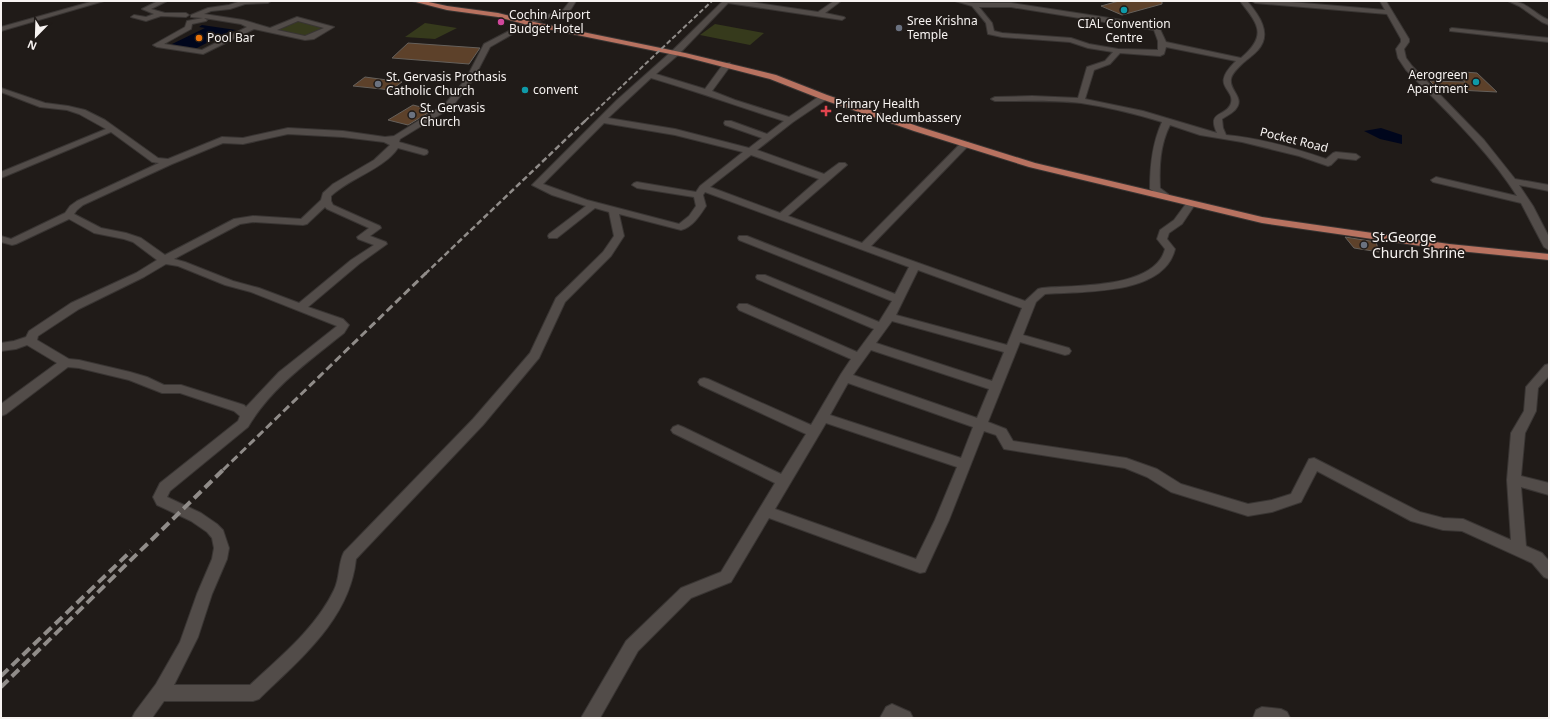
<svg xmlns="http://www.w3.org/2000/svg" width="1550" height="719" viewBox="0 0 1550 719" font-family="'Noto Sans',sans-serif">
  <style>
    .green { fill: #363a1c }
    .water { fill: #00061c }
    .building { fill: #5d412a; stroke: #65605b }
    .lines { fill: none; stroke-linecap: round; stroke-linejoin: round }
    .minor-casing { stroke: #393533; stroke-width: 2 }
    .major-casing { stroke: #393533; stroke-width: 2 }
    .minor { fill: #524c49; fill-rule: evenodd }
    .major { fill: #b87260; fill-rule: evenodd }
    .rail-far3 { stroke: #908c89; stroke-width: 2; stroke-dasharray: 5 2.5; stroke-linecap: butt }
    .rail-far2 { stroke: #908c89; stroke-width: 2.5; stroke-dasharray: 6 3; stroke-linecap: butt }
    .rail-far1 { stroke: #908c89; stroke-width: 3; stroke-dasharray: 8 4; stroke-linecap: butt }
    .rail { stroke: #908c89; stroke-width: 4; stroke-dasharray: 10 5; stroke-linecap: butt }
    .culture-dot { fill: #0f9aa8; stroke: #201b18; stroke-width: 1.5 }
    .hotel-dot { fill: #d1479c; stroke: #201b18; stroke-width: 1.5 }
    .worship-dot { fill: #6b7280; stroke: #201b18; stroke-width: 1.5 }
    .food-dot { fill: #e8710a; stroke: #201b18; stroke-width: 1.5 }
    .health-dot { fill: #e0444e; stroke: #201b18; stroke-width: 1.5 }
    .labels { text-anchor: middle; stroke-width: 3.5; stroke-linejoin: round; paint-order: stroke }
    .far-poi-label { font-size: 12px; fill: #f7f3f1; stroke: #201b18; text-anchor: start }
    .far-street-label { font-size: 12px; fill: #f7f3f1; stroke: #201b18 }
    .poi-label { font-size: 14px; fill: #f7f3f1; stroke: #201b18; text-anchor: start }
  </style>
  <rect width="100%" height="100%" fill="#201b18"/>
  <g class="green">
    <polygon points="296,21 324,27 306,36 278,30"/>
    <polygon points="425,23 457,28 435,39 405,37"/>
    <polygon points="715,24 764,33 750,45 700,35"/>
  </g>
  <g class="water">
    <polygon points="202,25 236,30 228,32 195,49 170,45 205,28 199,27"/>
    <polygon points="1381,128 1402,135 1402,144 1380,139 1364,131"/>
  </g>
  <g class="building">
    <polygon points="1119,1 1162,1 1162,4 1122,15 1101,6"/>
    <polygon points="408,43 480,48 469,64 392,58"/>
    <polygon points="1452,71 1477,73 1497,92 1438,89 1430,81 1465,82"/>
    <polygon points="365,77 402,82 391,90 353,86"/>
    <polygon points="413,105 433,110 408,125 388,120"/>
    <polygon points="1345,237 1376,242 1379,252 1354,248"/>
  </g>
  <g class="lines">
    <defs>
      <g id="minor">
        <polygon points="94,1 104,1 1,31 1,27"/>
        <polygon points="158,1 167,1 151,9 165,13 186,13 189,15 186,17 161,16 146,21 131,17 134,15 146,17 154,14 142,9"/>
        <path d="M241 1H271L268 3 245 4 230 9 211 11 204 14 243 20 270 28 297 17 334 27 314 39 305 40 254 29 203 54 157 47 153 45 185 27 187 21 203 18 191 17V15L208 8 229 5ZM204 18 241 24 247 27 202 50 164 44 191 29 192 24 206 21 207 20ZM298 21 324 28 305 36 277 30Z"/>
        <path d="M570 1H576L571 9 567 12 530 24 490 47 473 80 451 108 400 139 399 142 427 150 428 152 427 154 424 155 398 148C384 169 350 178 331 196V201L333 205 380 226 381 228 370 236 386 242 387 244 359 264 308 307 343 319 349 325 344 333C309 361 271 388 248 427L170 491 167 497 201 513 217 524 223 530 229 548 227 559 212 594 198 637 174 685H250C280 657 316 628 334 590 340 578 338 563 344 552L473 419 530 353 556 298 603 252 614 236 609 212 595 208 557 238H549L548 236 549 234 586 206 552 195 532 185 617 100 672 51 723 1H743L818 12 834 1H841L825 13 844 17 845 18 842 20 728 3 678 55 656 74 705 89 724 63H730L731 65 712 91 735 100 789 117 821 95H827V99L793 122 757 150 824 174 839 163H845L847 165 788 216 862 243 962 142H968L969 144 968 146 871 246 1025 301 1038 289 1042 288C1075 285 1155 289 1165 249L1157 239 1160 230 1174 220 1188 201H1194L1196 203 1182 224 1169 233 1167 239 1175 249C1164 296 1082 291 1045 294L1036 302 1023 335 1069 348 1071 351 1069 354 1065 355 1020 342 988 422 1006 429 1013 441 1126 458 1157 469 1181 484 1248 504 1272 500 1291 494 1309 459 1314 458 1420 512 1443 518 1463 519 1511 540 1507 480 1511 433 1524 411 1526 387 1545 365 1549 364V376L1538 388 1536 411 1525 433 1521 476 1549 483V495L1521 487 1526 546 1542 553 1549 561V579L1544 577 1532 563 1462 531 1443 530 1411 521 1317 471 1301 502 1272 512 1248 516 1171 492 1147 477 1125 468 1004 449 996 435 984 431 949 520 925 572 920 573 769 518 731 582 691 598 638 651 600 718H581L626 641 681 588 721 572 775 483 673 433 671 430 673 427 678 425 683 427 781 474 806 434 700 385 698 382 700 379 704 378 708 379 811 425 841 374 851 359 739 310 737 307 739 304H747L857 352 874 329 757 279 756 277 757 275H765L879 322 892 301 739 240 738 238 739 236H747L895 294 909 267 705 192 703 195 706 206C700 215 693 227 681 230L619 214 624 236 611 256 565 302 539 358 483 425 356 559C350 619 300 659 259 699L253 701H164L152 718H132L135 712 156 684 180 642 197 594 212 559 214 548 212 538 207 532 191 521 157 505 153 497 160 483 238 421 240 416 234 411 180 393H162L129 380 79 368 68 367 6 414 1 416V404L57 363 27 345 16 349 1 351V343L14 341 26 337 29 331 71 303 136 273 157 260 133 242 124 239 94 233 69 219 16 244 12 245 1 242V236L11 239 65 213 70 206 77 201 159 163 152 162 111 132 1 178V172L106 129 79 114 67 110 40 107 1 92V88L45 103 68 106 85 110 105 120 158 158 168 159 222 137 243 138 288 128 343 131 385 137 394 136 445 104 466 79 484 44 526 22 563 10ZM651 78C696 91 739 107 784 121L767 134 731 121H725L724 123 725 125 762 138 749 148 675 129 608 118ZM604 123 675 135 743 152 700 186 696 192 637 182 634 183 632 185 637 188 694 197 696 206 689 216 679 224 587 200 543 184ZM288 134 343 137 384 142 390 145 374 160 333 184 323 193 321 200 301 219 253 216 234 219 165 255 141 238 126 233 101 228 74 214 77 210 83 205 172 164 223 143 243 144ZM751 155 819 179 780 213 710 187ZM325 207 327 209 369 228 357 237 358 239 374 245 351 260 299 303 259 288 233 281 185 262 174 259 240 224 253 222 303 225 307 224ZM166 264 178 266 225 285 251 292 337 326 279 372 246 407 244 405 181 385H164L147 377 130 372 79 360 69 359 37 340 38 336 79 309 144 277ZM918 270 1022 308 1007 345 896 315ZM892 321 1004 352 992 381 876 343ZM871 350 989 389 977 418 853 375ZM848 383 973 427 961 458 830 415ZM826 423 957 467 935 520 916 559 775 509Z"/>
        <path d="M955 1 974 3H1011L1142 23 1159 27 1166 42 1241 58C1268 35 1258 24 1240 1H1247C1258 14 1273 33 1258 50 1254 55 1247 59 1242 64 1238 68 1232 73 1231 79 1229 91 1246 98 1235 110 1231 114 1226 116 1222 119L1223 128 1226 135C1260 138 1294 148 1326 159L1333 153 1336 152 1356 154 1360 157 1356 160 1338 158 1331 165 1328 166 1299 156 1242 142 1200 135 1170 125C1160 145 1159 166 1160 188L1172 197 1167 200 1150 189C1150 166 1152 144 1162 122 1136 114 1108 107 1081 103 1053 100 1024 101 995 101L991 99 995 97 1032 96 1078 98 1087 67 1105 61 1113 52 1088 48 1070 42 1002 37 988 34 986 23 972 6ZM979 7H1011L1154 30 1158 41V50L1118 49 1089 44 1071 38 1002 33 994 31 992 23ZM1166 47 1236 61C1209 87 1235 88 1231 103 1227 117 1206 110 1217 133L1143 111 1085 99 1094 70 1110 64 1120 53 1160 56 1164 54Z"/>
        <path d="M1252 1H1279L1385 10 1380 1H1386L1409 39V42L1404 49 1406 58 1412 66 1484 140 1515 179 1549 185V191L1519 185 1533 206 1549 237V250L1544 247 1521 203 1433 182 1431 180 1436 177 1517 196C1487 149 1445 110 1406 70L1398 58 1396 49 1401 42V39L1387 14 1255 3Z"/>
        <path d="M1508 1C1528 1 1532 13 1549 20V25L1542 22 1519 6Z"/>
        <polygon points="1452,28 1549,38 1549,42 1450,31 1450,29"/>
        <polygon points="892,704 910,712 913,718 880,718 886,707"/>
        <polygon points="1262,707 1281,709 1287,712 1290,718 1253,718 1256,710"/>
      </g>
      <polygon id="major" points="412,1 424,1 447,6 498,13 529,21 685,53 776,75 827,95 920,127 1035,163 1262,217 1449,244 1549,254 1549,260 1449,250 1262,223 1029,167 914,131 821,99 770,79 685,57 528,25 498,17 447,10"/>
    </defs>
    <use href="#minor" class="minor-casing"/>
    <use href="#major" class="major-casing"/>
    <use href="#minor" class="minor"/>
    <use href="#major" class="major"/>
    <polyline class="rail-far3" points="585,121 712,1"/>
    <polyline class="rail-far2" points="425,274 586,120"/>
    <polyline class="rail-far1" points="223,470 426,273"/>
    <g class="rail">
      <polyline points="1,676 131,551"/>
      <polyline points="1,687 224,469"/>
    </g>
  </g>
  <g class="culture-dot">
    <circle cx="1124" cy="10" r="4"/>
    <circle cx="1476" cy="82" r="4"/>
    <circle cx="525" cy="90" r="4"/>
  </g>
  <circle class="hotel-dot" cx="501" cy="22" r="4"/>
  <g class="worship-dot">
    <circle cx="899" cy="28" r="4"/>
    <circle cx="378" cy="84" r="4"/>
    <circle cx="412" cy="115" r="4"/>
    <circle cx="1364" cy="245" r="4"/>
  </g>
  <circle class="food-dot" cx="199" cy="38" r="4"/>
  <path class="health-dot" d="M824 105h4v4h4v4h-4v4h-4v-4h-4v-4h4z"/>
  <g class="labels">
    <g class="far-poi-label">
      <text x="509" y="19">Cochin Airport<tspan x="509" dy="14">Budget Hotel</tspan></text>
      <text x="907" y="25">Sree Krishna<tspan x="907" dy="14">Temple</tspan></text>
      <text x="1124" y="28" text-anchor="middle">CIAL Convention<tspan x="1124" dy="14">Centre</tspan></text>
      <text x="207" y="42">Pool Bar</text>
      <text x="1468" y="79" text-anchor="end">Aerogreen<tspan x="1468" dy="14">Apartment</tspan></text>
      <text x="386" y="81">St. Gervasis Prothasis<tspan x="386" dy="14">Catholic Church</tspan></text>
      <text x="533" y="94">convent</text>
      <text x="835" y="108">Primary Health<tspan x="835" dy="14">Centre Nedumbassery</tspan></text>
      <text x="420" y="112">St. Gervasis<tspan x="420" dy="14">Church</tspan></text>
    </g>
    <g class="far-street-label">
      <text transform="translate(1294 140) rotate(14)" y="4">Pocket Road</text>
    </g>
    <g class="poi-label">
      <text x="1372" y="242">St.George<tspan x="1372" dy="16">Church Shrine</tspan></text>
    </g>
  </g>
  <rect width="1550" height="719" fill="none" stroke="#f7f3f1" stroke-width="4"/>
  <g transform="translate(36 36) rotate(203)" stroke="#201b18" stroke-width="3" paint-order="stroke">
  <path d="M0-3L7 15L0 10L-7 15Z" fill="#f7f3f1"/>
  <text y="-6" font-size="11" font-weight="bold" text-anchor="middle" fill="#f7f3f1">N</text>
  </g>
</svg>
